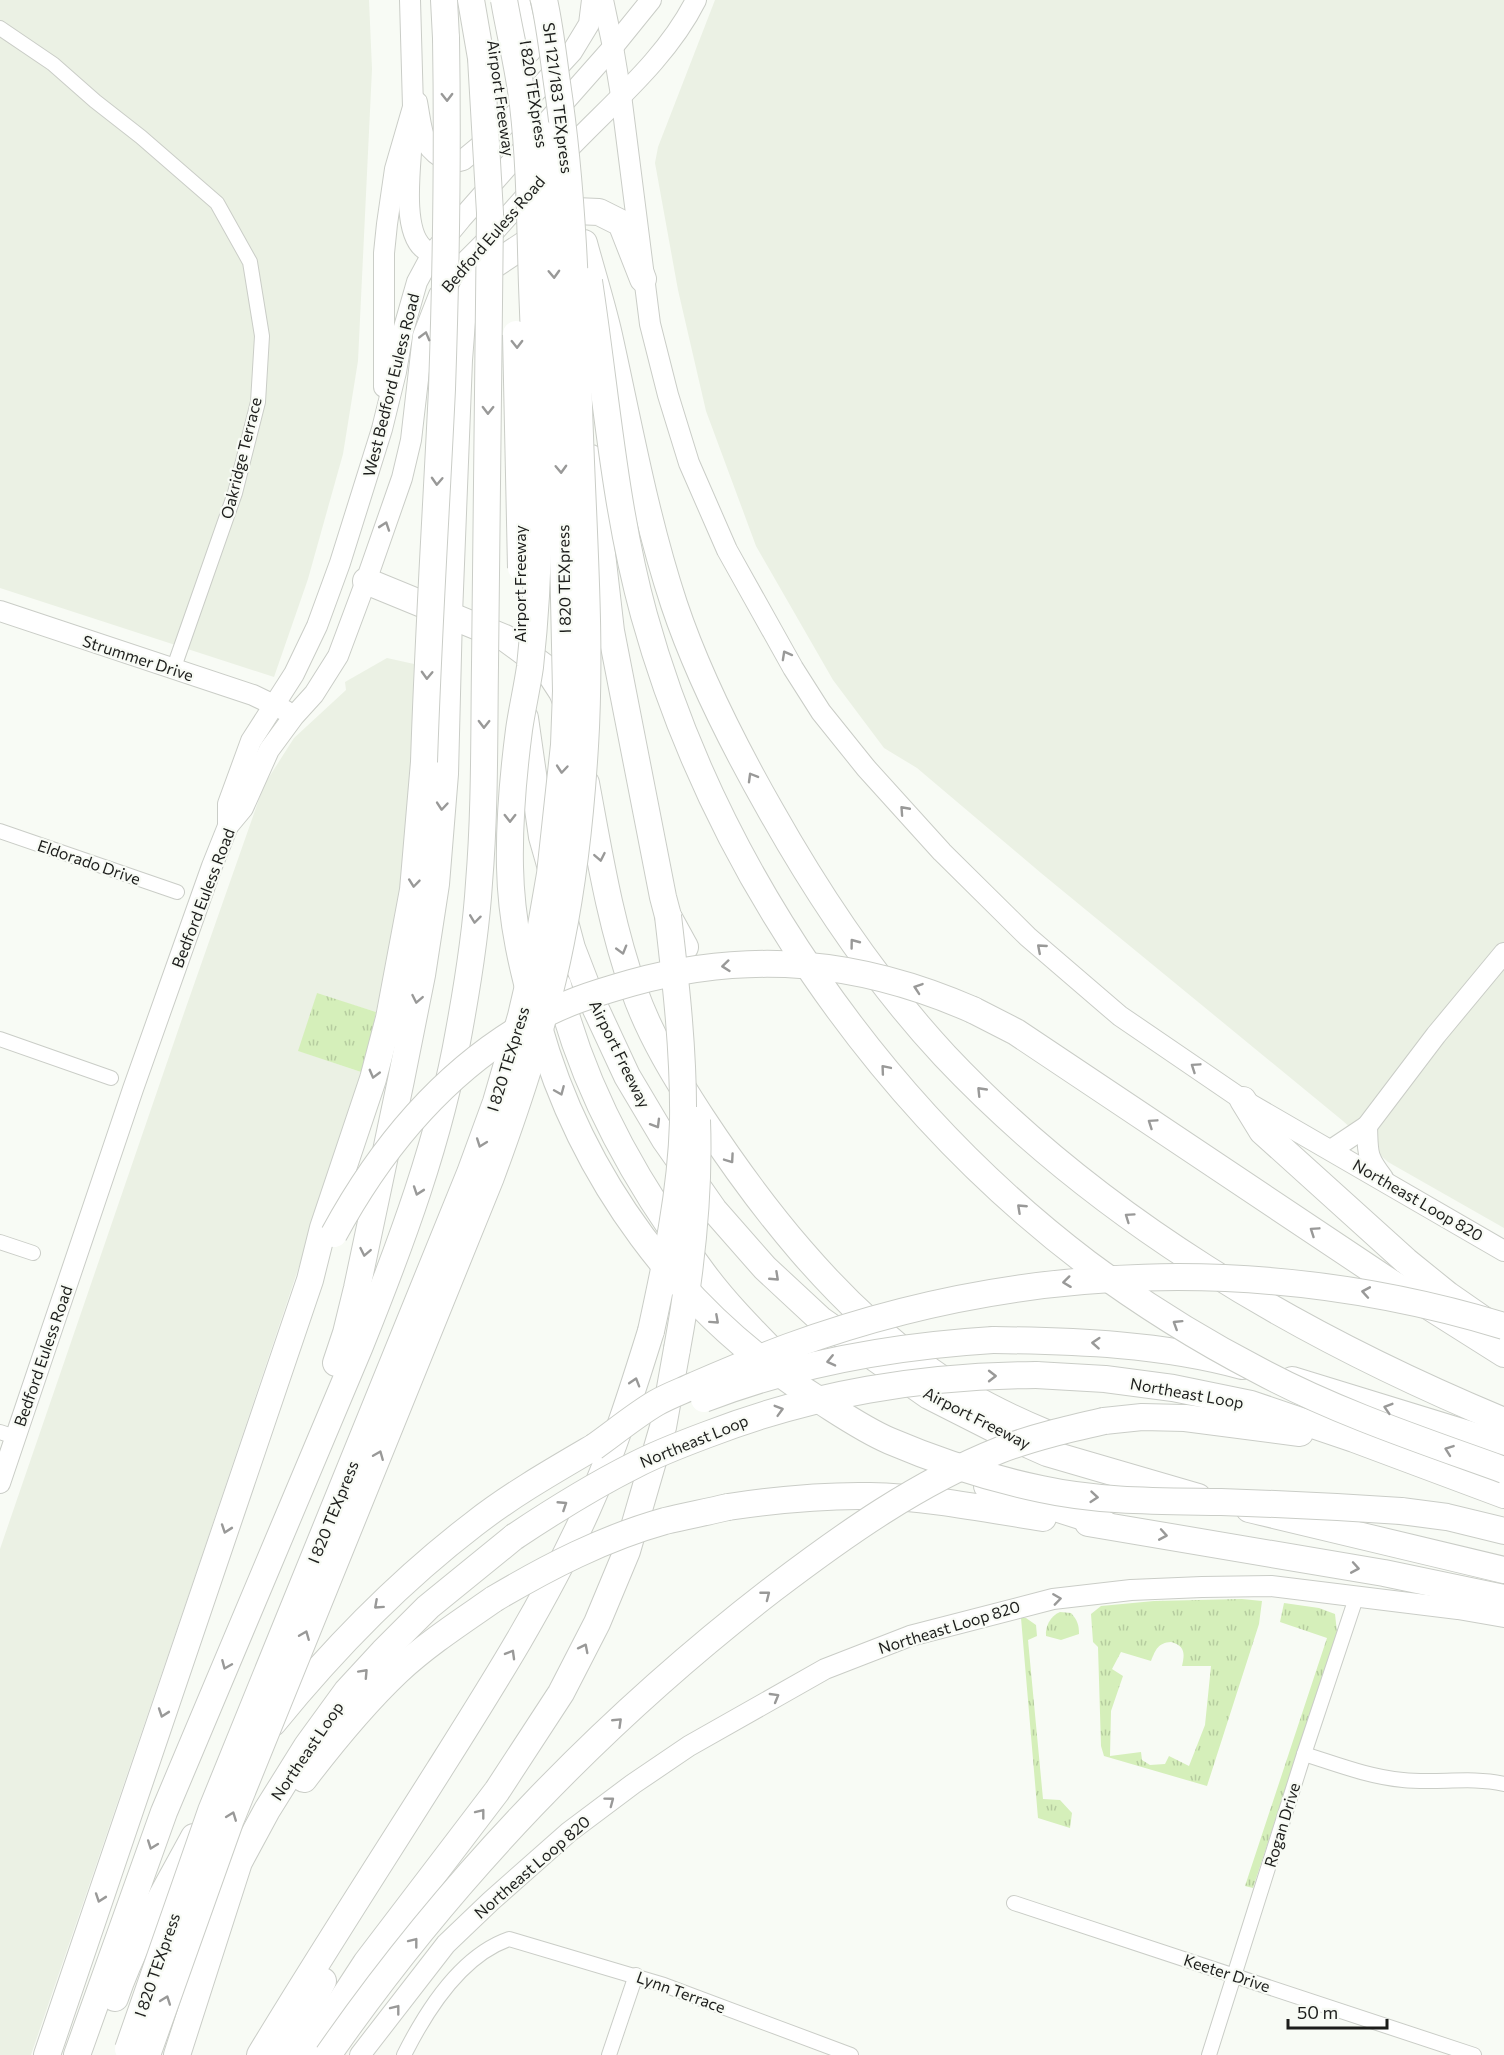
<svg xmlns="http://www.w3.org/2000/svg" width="1504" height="2055" viewBox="0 0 1504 2055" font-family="Commissioner,sans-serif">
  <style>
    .built { fill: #ebf1e4 }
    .grass { fill: url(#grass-tufts); fill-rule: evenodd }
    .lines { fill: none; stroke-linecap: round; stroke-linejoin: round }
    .street-casing { stroke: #cacdc7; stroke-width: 16 }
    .secondary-casing { stroke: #cacdc7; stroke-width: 22 }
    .highway-casing { stroke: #cacdc7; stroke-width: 28 }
    .street { stroke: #fff; stroke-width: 14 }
    .secondary { stroke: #fff; stroke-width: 20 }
    .highway { stroke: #fff; stroke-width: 26 }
    .highway-bridge-casing { stroke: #cacdc7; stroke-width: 28; stroke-linecap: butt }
    .highway-bridge { stroke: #fff; stroke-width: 26 }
    .oneway { stroke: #999998 }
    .labels { text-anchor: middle; stroke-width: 4.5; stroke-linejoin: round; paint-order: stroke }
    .street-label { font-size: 16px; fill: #1c1d1b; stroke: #f8fbf5 }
  </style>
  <defs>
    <pattern id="grass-tufts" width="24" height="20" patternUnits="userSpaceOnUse" patternTransform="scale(1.5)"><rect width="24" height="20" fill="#d5efba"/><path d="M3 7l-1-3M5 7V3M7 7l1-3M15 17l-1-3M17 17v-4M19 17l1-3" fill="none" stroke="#b6cc9f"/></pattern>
  </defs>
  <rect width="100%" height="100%" fill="#f8fbf5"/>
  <g class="built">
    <polygon points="0,0 369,0 372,69 358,361 343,454 308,579 274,677 0,588"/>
    <polygon points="715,0 1504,0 1504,1228 1388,1162 1343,1121 1041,873 917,768 884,748 833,680 756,546 706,411 678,290 655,163 658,147"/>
    <polygon points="387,658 414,664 409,829 395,928 376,1012 317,994 299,1051 364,1073 193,1582 31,2055 0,2055 0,1549 184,1013 264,785 294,738 346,690 345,682"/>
  </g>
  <g class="grass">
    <polygon points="317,993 376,1012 364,1073 298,1051"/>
    <path d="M1242 1599 1262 1601 1259 1624 1207 1786 1104 1756 1101 1746 1098 1647 1093 1642 1091 1614 1101 1606 1154 1601ZM1171 1642C1185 1646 1185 1653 1182 1666H1211L1205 1725 1189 1766 1169 1756 1165 1764 1150 1765 1142 1760 1141 1752 1110 1756 1111 1711 1123 1676 1112 1669 1121 1652 1151 1661C1156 1649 1158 1643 1171 1642Z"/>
    <polygon points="1284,1603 1319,1608 1335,1614 1337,1632 1253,1888 1245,1886 1327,1638 1280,1622"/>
    <path d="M1060 1612 1071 1613C1077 1620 1079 1624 1079 1634L1061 1640 1046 1636C1045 1627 1050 1616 1060 1612Z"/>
    <polygon points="1021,1618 1026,1618 1036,1625 1037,1636 1028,1640 1043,1799 1060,1800 1072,1813 1070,1828 1038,1818"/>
  </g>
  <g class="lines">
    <defs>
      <g id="street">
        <polyline points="0,28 53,64 95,101 141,137 217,203 250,262 262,336 258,402 235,493 173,670"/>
        <polyline points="0,831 177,892"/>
        <polyline points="0,1039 111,1078"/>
        <polyline points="0,1242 33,1253"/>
        <polyline points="0,1432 15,1437"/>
        <path d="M1304 1754C1336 1764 1369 1777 1403 1780 1437 1784 1470 1776 1504 1784"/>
        <polyline points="1014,1903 1474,2055"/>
        <path d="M404 2055C426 2011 460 1956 509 1939L664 1985 851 2055"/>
        <polyline points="609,2055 636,1975"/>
        <polyline points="1209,2055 1304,1754 1357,1595"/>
      </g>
      <g id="secondary">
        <polyline points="603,0 613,47 621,95 650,324 668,395 689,463 727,550 793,668 821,712 866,768 942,852 1028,937 1120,1016 1243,1100 1504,1251"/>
        <path d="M417 102C423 134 420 148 451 163L463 160 504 126 572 52 589 24 592 0"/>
        <path d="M412 137C411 164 401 229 423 248 428 253 437 256 444 259"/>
        <path d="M559 159C606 108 665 62 696 0"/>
        <polyline points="384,387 384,253 387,224 395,169 413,107 410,0"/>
        <polyline points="0,611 253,695 286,711"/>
        <polyline points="228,826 228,804 251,741 294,674 317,626 340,563 382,429 396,372 403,331 417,282 432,254 461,219 613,47 651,0"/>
        <path d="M1367 1126C1368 1153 1366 1156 1383 1178"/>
        <polyline points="1331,1150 1367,1126 1436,1035 1504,953"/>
        <polyline points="0,1483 133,1089 212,866 228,826 243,808 269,750 294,716 314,694 338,656 366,581 402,478 411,440 423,336 439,295 460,267 484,243 534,187"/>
        <polyline points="360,2055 446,1944 491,1901 569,1832 633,1784 689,1746 825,1669 910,1636 1053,1599 1131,1590 1202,1587 1271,1586 1458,1609 1504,1617"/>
      </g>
      <g id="highway">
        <polyline points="444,0 446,38"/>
        <polyline points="471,0 481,58"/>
        <polyline points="516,0 528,50"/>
        <path d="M584 243C592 273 602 304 609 335 629 425 645 516 674 604 698 676 734 746 771 811 820 898 877 983 945 1056 1100 1220 1297 1335 1504 1421"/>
        <polyline points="591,458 611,631 663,897 668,916 685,947"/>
        <polyline points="366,581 505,638 547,669 562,692 569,709"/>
        <polyline points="525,718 542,837 550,865"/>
        <path d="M586 783C599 852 610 923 634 990 650 1036 676 1078 702 1118 762 1209 833 1299 921 1364 959 1393 1001 1414 1044 1432"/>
        <polyline points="564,918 572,948 594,1005 627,1076 665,1140 714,1210 765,1268 821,1320 929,1396 1004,1434 1047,1453 1198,1497"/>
        <path d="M558 985C583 1090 638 1187 703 1273 728 1307 759 1337 789 1368"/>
        <polyline points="973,1010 1016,1032 1390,1282 1504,1354"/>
        <polyline points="1243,1100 1262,1131 1406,1261 1448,1295 1484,1320"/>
        <path d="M993 1340C1077 1341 1161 1344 1242 1366"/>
        <polyline points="336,1363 346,1333 357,1288 401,1080 422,975 436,884 445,774 449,615 459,360 463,309 480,274 575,211 599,212 621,223 643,279"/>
        <polyline points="1036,1375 1105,1379 1173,1388 1251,1404 1354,1439 1504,1495"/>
        <polyline points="1292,1380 1504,1445"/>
        <polyline points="1104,1421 1142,1417 1185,1418 1300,1433"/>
        <polyline points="987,1486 1105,1524"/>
        <path d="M728 1507C775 1500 822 1495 870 1496 928 1497 986 1509 1043 1518"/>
        <polyline points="1249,1509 1504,1570"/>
        <polyline points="1401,1511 1447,1517 1504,1531"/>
        <polyline points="1088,1523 1384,1573 1504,1598"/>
        <path d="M273 1723C334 1648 397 1583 474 1524 511 1495 553 1471 594 1447"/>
        <path d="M304 1779C333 1741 363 1704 398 1671 427 1644 461 1622 494 1599"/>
        <path d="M115 1998C134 1942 166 1889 194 1837"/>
        <polyline points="47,2055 310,1280 323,1228 373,1079 389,1018 413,890 424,762"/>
        <path d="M77 2055 164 1812 360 1346C401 1244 440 1140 459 1031 468 982 476 932 479 883 485 811 484 738 485 665"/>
        <polyline points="177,2055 239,1862 267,1810 307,1746 347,1691 383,1652 428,1607 514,1537"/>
        <path d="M260 2055C318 1959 379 1865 439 1770 492 1686 546 1601 587 1510 613 1452 632 1392 651 1331"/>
        <polyline points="284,2055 323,1981"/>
        <polyline points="306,2055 366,1963 497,1791 561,1693 597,1623 627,1551 663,1427 677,1349"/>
      </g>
    </defs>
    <use href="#street" class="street-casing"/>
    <use href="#secondary" class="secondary-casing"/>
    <use href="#highway" class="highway-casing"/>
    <use href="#street" class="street"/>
    <use href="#secondary" class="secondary"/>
    <use href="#highway" class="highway"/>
    <defs>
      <g id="highway-bridge">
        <path d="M504 0C510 35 519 70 523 105 530 164 530 225 532 285 535 366 539 448 538 529 538 575 535 621 530 667 527 688 522 709 519 730 513 776 509 821 510 867 511 922 523 972 538 1024 581 1178 680 1313 816 1398 840 1413 864 1430 890 1441 939 1462 989 1478 1041 1489 1100 1502 1161 1501 1221 1502 1281 1504 1341 1507 1401 1511"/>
        <polyline points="481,58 490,213 485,665"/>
        <path d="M589 281C606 392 614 506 644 615 714 867 879 1105 1087 1263 1141 1303 1198 1339 1258 1370 1336 1412 1421 1440 1504 1470"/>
        <polyline points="516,334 521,568"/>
        <path d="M424 762C428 637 436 513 442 389 446 272 448 155 446 38"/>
        <path d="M334 1234C380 1149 444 1072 529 1023 560 1004 596 993 631 983 751 950 859 960 973 1010"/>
        <path d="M651 1331C666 1262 681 1193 683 1122 684 1054 676 984 668 916"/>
        <path d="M677 1349C691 1273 700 1198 697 1120"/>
        <path d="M704 1399C797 1363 894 1346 993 1340"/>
        <path d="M594 1447C614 1433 634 1416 656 1403 668 1396 682 1391 695 1385 725 1372 756 1359 788 1347 1020 1262 1267 1254 1504 1326"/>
        <path d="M514 1537C553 1511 593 1486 635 1465 658 1453 682 1444 706 1435 814 1393 921 1376 1036 1375"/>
        <path d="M494 1599C548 1567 604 1538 665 1521 686 1516 707 1512 728 1507"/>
        <polyline points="128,2049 211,1811 470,1173 496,1102 521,1016 538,943 550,874 564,745 566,691 562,507 554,271 551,212 541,133"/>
        <path d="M147 2055 231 1819 491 1177C519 1101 545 1023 561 942 574 878 581 812 585 746 592 633 582 518 579 405 576 297 573 190 557 83 553 55 550 27 544 0"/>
        <path d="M328 2055C450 1879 603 1720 773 1589 844 1535 917 1483 1000 1450 1034 1437 1069 1429 1104 1421"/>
      </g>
    </defs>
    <use href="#highway-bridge" class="highway-bridge-casing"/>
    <use href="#highway-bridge" class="highway-bridge"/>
  </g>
  <defs><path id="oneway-chevron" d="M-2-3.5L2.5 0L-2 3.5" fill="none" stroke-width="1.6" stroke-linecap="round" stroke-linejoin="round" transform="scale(1.5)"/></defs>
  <g class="oneway">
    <use href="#oneway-chevron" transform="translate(447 97) rotate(89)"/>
    <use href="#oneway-chevron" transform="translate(554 274) rotate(88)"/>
    <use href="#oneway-chevron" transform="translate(425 336) rotate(-75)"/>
    <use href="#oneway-chevron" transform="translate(517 344) rotate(89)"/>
    <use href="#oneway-chevron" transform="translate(488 410) rotate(91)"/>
    <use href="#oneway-chevron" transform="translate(561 469) rotate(88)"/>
    <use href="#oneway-chevron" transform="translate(437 481) rotate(93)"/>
    <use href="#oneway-chevron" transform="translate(385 526) rotate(-71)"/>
    <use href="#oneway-chevron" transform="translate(786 655) rotate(-119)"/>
    <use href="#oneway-chevron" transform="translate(427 675) rotate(92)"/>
    <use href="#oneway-chevron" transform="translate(484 724) rotate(91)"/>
    <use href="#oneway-chevron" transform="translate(562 769) rotate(95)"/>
    <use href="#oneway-chevron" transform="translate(752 777) rotate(-120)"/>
    <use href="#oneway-chevron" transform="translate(442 806) rotate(95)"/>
    <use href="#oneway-chevron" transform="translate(904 810) rotate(-132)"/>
    <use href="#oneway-chevron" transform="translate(510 818) rotate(90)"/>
    <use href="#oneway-chevron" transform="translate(600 857) rotate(79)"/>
    <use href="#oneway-chevron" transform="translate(414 883) rotate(96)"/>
    <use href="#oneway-chevron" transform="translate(475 919) rotate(97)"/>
    <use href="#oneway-chevron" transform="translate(854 943) rotate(-127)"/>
    <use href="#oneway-chevron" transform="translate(1041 948) rotate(-139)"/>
    <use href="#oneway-chevron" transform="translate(622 950) rotate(74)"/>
    <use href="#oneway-chevron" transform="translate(726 966) rotate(174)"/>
    <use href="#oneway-chevron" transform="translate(918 988) rotate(-161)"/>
    <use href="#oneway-chevron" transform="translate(417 999) rotate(101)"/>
    <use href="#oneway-chevron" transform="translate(1195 1067) rotate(-146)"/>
    <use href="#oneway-chevron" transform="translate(885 1069) rotate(-130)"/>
    <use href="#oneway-chevron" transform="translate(374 1074) rotate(105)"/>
    <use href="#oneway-chevron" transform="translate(560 1091) rotate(67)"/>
    <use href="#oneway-chevron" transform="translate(981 1091) rotate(-134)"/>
    <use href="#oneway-chevron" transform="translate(1152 1123) rotate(-146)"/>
    <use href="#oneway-chevron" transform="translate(656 1124) rotate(59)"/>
    <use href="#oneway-chevron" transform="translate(481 1143) rotate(110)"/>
    <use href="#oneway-chevron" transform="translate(730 1159) rotate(55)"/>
    <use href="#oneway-chevron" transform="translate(418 1191) rotate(109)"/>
    <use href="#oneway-chevron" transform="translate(1021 1208) rotate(-137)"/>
    <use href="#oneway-chevron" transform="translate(1129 1217) rotate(-145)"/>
    <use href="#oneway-chevron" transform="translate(1314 1231) rotate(-146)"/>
    <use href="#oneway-chevron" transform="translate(365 1252) rotate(101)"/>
    <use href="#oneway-chevron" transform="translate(775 1277) rotate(43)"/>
    <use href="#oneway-chevron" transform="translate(1067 1282) rotate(173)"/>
    <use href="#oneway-chevron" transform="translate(1366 1292) rotate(-170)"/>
    <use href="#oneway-chevron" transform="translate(715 1320) rotate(42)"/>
    <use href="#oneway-chevron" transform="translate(1177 1324) rotate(-148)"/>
    <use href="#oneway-chevron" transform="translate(1096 1343) rotate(-176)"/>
    <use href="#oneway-chevron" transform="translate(831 1361) rotate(167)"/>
    <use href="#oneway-chevron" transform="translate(992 1376)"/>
    <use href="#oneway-chevron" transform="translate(635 1382) rotate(-73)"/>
    <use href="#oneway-chevron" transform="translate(1388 1408) rotate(-163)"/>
    <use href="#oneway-chevron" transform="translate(779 1410) rotate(-16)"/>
    <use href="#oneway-chevron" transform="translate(1449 1450) rotate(-160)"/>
    <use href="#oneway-chevron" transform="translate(379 1455) rotate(-68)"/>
    <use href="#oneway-chevron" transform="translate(1094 1497) rotate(5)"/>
    <use href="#oneway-chevron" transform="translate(563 1505) rotate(-33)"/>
    <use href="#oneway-chevron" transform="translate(226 1529) rotate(109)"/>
    <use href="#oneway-chevron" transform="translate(1163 1535) rotate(10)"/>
    <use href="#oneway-chevron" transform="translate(1355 1568) rotate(10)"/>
    <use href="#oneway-chevron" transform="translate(766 1595) rotate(-38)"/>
    <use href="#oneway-chevron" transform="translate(1057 1599) rotate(-8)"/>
    <use href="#oneway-chevron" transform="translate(378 1605) rotate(138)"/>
    <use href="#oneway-chevron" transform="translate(305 1635) rotate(-68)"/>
    <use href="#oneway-chevron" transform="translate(584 1648) rotate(-63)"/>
    <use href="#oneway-chevron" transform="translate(511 1654) rotate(-60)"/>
    <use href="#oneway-chevron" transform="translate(226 1665) rotate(113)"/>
    <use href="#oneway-chevron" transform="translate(364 1673) rotate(-47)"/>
    <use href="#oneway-chevron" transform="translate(775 1697) rotate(-30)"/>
    <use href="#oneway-chevron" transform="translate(163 1713) rotate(109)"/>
    <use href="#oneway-chevron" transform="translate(618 1722) rotate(-44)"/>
    <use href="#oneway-chevron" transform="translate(610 1801) rotate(-37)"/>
    <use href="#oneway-chevron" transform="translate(481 1813) rotate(-52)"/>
    <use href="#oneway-chevron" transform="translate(232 1816) rotate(-69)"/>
    <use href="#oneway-chevron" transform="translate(152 1845) rotate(110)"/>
    <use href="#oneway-chevron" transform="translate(100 1898) rotate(109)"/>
    <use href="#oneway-chevron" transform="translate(414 1942) rotate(-52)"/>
    <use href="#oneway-chevron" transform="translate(166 2000) rotate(-70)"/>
    <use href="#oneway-chevron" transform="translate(396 2009) rotate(-52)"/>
  </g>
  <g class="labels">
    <g class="street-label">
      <text transform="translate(534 94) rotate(81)" y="6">I 820 TEXpress</text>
      <text transform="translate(501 98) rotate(82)" y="6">Airport Freeway</text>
      <text transform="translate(558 98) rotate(83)" y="6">SH 121/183 TEXpress</text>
      <text transform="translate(493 234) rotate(-49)" y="6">Bedford Euless Road</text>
      <text transform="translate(391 385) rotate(-76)" y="6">West Bedford Euless Road</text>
      <text transform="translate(241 458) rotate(-76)" y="6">Oakridge Terrace</text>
      <text transform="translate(564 579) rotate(-91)" y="6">I 820 TEXpress</text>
      <text transform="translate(520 584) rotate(-90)" y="6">Airport Freeway</text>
      <text transform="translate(138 658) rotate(18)" y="6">Strummer Drive</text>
      <text transform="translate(89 862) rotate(19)" y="6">Eldorado Drive</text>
      <text transform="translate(203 898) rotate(-69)" y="6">Bedford Euless Road</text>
      <text transform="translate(620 1054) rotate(64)" y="6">Airport Freeway</text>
      <text transform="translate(508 1059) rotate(-73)" y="6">I 820 TEXpress</text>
      <text transform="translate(1418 1200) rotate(30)" y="6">Northeast Loop 820</text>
      <text transform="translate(43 1356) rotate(-71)" y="6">Bedford Euless Road</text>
      <text transform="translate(1187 1393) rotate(10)" y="6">Northeast Loop</text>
      <text transform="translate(977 1418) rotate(27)" y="6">Airport Freeway</text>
      <text transform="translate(694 1441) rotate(-22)" y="6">Northeast Loop</text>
      <text transform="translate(333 1512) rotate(-68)" y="6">I 820 TEXpress</text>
      <text transform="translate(949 1627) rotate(-17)" y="6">Northeast Loop 820</text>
      <text transform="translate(307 1751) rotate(-56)" y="6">Northeast Loop</text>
      <text transform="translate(1282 1825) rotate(-73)" y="6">Rogan Drive</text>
      <text transform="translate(532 1867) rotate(-41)" y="6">Northeast Loop 820</text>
      <text transform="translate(157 1965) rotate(-71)" y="6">I 820 TEXpress</text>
      <text transform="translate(1227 1973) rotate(18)" y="6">Keeter Drive</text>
      <text transform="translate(681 1992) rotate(20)" y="6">Lynn Terrace</text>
    </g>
  </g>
  <path d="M1288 2019v9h99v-9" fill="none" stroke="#1c1d1b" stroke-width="3"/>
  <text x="1297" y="2019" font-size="18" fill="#1c1d1b" stroke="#f8fbf5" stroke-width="4.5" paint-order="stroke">50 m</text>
</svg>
